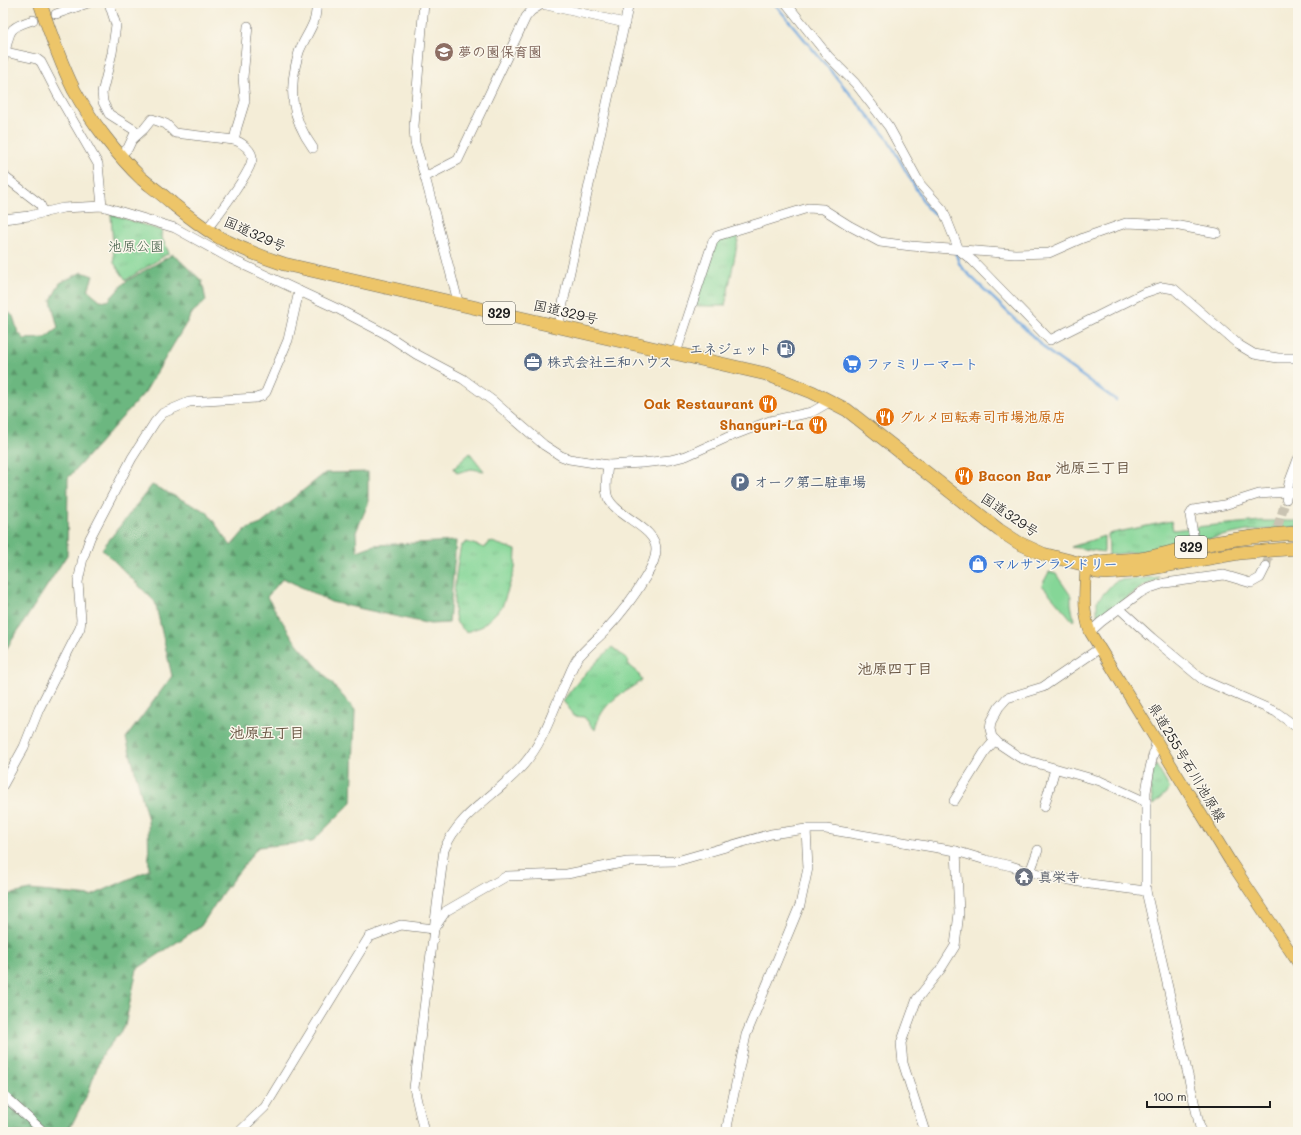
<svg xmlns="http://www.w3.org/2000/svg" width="1301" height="1135" viewBox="0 0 1301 1135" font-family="Mali,'Klee One',sans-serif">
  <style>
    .grass { fill: #85d697; stroke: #50795a }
    .forest { fill: url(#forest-firs); stroke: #446a4e }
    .park { fill: url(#park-tufts); stroke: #50795a }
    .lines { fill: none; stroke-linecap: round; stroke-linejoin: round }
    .stream { stroke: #6ea6dd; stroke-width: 2.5 }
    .minor-tunnel { stroke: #c9c3b2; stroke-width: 9; stroke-dasharray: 9 4.5; stroke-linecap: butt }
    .minor-casing { stroke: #68655d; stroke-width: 10 }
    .major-casing { stroke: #68655d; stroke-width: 12 }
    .highway-casing { stroke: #68655d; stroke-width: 14 }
    .minor { stroke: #fff; stroke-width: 9 }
    .major { stroke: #edc569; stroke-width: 11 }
    .highway { stroke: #edc569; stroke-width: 13 }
    .labels { text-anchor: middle; stroke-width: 3; stroke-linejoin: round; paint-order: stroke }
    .shield { fill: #fbf7ec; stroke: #5f5e5a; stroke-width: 1 }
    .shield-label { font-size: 13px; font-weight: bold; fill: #1c1c1c }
    .education-label { font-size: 14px; font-weight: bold; fill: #785e54; stroke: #fbf7ec; text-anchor: start }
    .street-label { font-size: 14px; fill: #1c1c1c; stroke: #fbf7ec }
    .park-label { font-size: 14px; fill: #415d47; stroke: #fbf7ec }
    .service-label { font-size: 14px; font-weight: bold; fill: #4e5e75; stroke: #fbf7ec; text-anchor: start }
    .shop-label { font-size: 14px; font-weight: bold; fill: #366cbe; stroke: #fbf7ec; text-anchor: start }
    .food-label { font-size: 14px; font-weight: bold; fill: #c56008; stroke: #fbf7ec; text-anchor: end }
    .worship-label { font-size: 14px; font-weight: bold; fill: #5b616d; stroke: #fbf7ec; text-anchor: start }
    .neighbourhood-label { font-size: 15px; font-weight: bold; fill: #65523f; stroke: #fbf7ec }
  </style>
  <defs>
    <pattern id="forest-firs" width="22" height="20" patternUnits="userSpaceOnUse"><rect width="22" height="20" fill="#6cb780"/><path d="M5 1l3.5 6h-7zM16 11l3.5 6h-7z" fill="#589468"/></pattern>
    <pattern id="park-tufts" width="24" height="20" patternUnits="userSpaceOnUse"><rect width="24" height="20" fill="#85d697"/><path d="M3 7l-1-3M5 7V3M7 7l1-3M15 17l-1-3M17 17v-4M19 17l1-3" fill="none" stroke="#72b782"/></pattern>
  </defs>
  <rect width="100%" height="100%" fill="#fbf7ec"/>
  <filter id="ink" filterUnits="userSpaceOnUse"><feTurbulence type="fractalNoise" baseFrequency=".025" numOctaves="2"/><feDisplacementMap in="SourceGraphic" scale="8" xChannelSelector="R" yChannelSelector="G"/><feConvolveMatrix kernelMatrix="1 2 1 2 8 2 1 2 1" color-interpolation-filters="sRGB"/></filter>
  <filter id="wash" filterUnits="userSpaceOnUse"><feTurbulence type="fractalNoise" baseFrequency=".012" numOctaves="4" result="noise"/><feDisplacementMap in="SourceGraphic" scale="16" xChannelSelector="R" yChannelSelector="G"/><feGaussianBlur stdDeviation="0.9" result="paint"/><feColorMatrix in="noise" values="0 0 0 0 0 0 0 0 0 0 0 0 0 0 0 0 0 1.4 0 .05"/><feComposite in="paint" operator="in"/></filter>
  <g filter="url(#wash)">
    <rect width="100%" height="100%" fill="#f4edd7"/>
    <polygon class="grass" points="1049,572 1056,574 1071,596 1071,604 1074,620 1073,621 1042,585"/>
    <g class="forest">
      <polygon points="173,254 202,281 206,301 193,312 145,392 68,478 67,555 3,654 3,308 13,316 18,332 24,339 45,338 58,328 51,300 60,283 82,272 93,276 88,290 100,300 108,301 125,282"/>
      <polygon points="368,472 368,504 356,532 357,551 374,545 456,541 449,623 430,624 331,602 283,578 267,597 294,640 355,710 352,802 312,842 258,847 223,892 201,926 137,969 125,1026 101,1056 88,1093 71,1126 72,1132 3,1132 3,896 30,890 91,896 149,870 148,820 126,738 172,676 155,602 102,549 152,485 207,512 231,546 245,530 261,524 325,473"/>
    </g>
    <g class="park">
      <polygon points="111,214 162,231 161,236 169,253 126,280 114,263"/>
      <polygon points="739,235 725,306 695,306 716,244 719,240"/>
      <polygon points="470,453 484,471 471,469 457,473 454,468"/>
      <polygon points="1171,521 1173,530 1189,528 1191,541 1145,551 1109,555 1108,534"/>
      <polygon points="1261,521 1298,521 1298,527 1247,531 1197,541 1195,527"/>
      <polygon points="1104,536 1104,552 1071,547"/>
      <path d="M489 541 516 550 515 569 502 607 481 627 466 632C463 629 459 626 457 623 450 607 457 563 461 546L467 542 485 548Z"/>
      <polygon points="1159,577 1158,580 1143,586 1099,618 1097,615 1097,601 1114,582 1119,580"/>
      <path d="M612 647 628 660 629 666 638 673 642 681C621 694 601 703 595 730L584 717 573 716 569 708 563 701C577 681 594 664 612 647Z"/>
      <path d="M1156 765 1170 789 1153 805C1151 792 1149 777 1156 765Z"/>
    </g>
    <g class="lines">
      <g class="stream">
        <polyline points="774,3 887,138 927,208 943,219"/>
        <polyline points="955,251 959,263 963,269 1050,353 1116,400"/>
      </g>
    </g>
  </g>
  <g filter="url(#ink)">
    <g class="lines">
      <polyline class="minor-tunnel" points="1266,566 1286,499"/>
      <defs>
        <g id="minor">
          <polyline points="109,3 116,25 112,53 102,93 103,102 109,114 136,131 128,148 121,155"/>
          <polyline points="424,3 414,126 415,143 425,177 459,305"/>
          <polyline points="786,3 829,57 855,83 889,127 920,184 943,210 959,250 973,261 1050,340 1144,293 1162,287 1174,289 1239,345 1254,354 1278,358 1298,358"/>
          <polyline points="56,14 88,3"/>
          <polyline points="5,52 37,59 41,62 57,93 98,164 102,206"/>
          <path d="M3 58C12 33 3 29 33 20"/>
          <path d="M133 139 144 129 152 119 166 124 175 133 234 140C242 142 253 151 252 159 251 173 217 216 207 229"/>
          <polyline points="234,140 237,127 245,101 243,77 248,26"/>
          <path d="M313 148C290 116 288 89 299 52 303 41 310 32 314 21 316 16 316 9 317 3"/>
          <polyline points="3,173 6,178 40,204 44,213"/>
          <polyline points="425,177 458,160 526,17 531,11 542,4 625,23"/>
          <polyline points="3,219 29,216 63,208 102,206 175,228 231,259 340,310 384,333 416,354 463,379 493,401 544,445 561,456 569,459 608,465 642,463 670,460 686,456 726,438 770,421 812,412 831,401"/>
          <polyline points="558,326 629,3"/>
          <polyline points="676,353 713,241 717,236 808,208 823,209 850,226 880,242 911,246 1015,254 1049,253 1083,238 1126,223 1174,225 1217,233"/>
          <polyline points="1286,499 1289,483 1298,459"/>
          <polyline points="1195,547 1190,515 1193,510 1224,505 1259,494 1287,492 1298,493"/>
          <polyline points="1120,609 1152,638 1203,680 1276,712 1298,728"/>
          <polyline points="1090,632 1101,622 1140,593 1147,589 1165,583 1224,575 1251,583 1260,578 1266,566"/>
          <polyline points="1100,648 1043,687 1007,698 999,707 991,722 990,729 992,737 998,743 1019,757 1029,761 1100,781 1146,802"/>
          <polyline points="1157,739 1150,768 1146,792 1146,891 1201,1132"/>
          <polyline points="3,785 24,747 39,709 80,628 81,620 78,582 83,558 90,538 132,458 155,422 163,413 189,402 256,398 262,396 266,392 288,340 299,291"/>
          <polyline points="954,801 984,753 995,740"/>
          <polyline points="1044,807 1055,769"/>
          <polyline points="1030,872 1038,850"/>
          <polyline points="435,927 446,911 507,876 567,874 627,862 677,861 771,834 806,829 826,829 956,851 986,860 1011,866 1030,872 1090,884 1146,891"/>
          <polyline points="3,1095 44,1132"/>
          <polyline points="239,1132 265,1107 369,937 401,925 434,929"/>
          <path d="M424 1132 414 1088 444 850C460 811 498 795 524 764 544 741 552 712 565 684 569 676 572 667 577 659 585 649 595 641 605 631 620 615 634 597 645 578 650 570 656 560 656 550 656 527 618 518 608 498 604 488 607 475 608 465"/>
          <polyline points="726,1132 746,1035 800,905 808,868 806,829"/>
          <polyline points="925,1132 903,1063 901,1043 917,999 940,970 955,946 959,913 956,851"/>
        </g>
        <path id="major" d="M1086 565C1085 588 1082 610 1090 632L1230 861 1298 963"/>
        <g id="highway">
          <path d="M40 3C50 33 60 62 74 90 90 120 118 156 142 179 152 187 163 195 173 204 188 216 204 229 222 239 242 249 262 257 284 264L766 374 812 392 847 410 999 530 1019 543 1043 554 1086 565 1096 572 1106 573 1134 571 1239 553 1298 548"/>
          <path d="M1086 565C1103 559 1122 561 1140 559 1159 556 1176 550 1194 547 1228 539 1263 535 1298 533"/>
        </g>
      </defs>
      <use href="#minor" class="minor-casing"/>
      <use href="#major" class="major-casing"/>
      <use href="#highway" class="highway-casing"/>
      <use href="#minor" class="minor"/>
      <use href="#major" class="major"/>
      <use href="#highway" class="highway"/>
    </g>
  </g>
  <defs>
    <symbol id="school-disc" viewBox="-11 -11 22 22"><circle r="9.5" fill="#8d6e63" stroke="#fbf7ec"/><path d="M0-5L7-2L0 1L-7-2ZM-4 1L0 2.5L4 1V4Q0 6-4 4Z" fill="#fff"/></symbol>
    <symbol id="fuel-disc" viewBox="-11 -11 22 22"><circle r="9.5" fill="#5c6f8a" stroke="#fbf7ec"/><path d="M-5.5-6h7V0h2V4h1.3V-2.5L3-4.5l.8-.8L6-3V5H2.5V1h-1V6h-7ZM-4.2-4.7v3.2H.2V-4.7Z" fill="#fff"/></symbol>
    <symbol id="office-disc" viewBox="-11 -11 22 22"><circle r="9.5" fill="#5c6f8a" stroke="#fbf7ec"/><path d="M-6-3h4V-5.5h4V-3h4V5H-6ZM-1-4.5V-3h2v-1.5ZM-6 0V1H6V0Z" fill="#fff"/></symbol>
    <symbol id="supermarket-disc" viewBox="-11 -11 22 22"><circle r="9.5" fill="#3f7fe0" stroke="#fbf7ec"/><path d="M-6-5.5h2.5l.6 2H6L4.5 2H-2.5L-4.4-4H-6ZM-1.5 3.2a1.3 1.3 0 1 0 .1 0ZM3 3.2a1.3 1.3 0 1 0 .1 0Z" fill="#fff"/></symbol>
    <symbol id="restaurant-disc" viewBox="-11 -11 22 22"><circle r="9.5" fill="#e8710a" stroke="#fbf7ec"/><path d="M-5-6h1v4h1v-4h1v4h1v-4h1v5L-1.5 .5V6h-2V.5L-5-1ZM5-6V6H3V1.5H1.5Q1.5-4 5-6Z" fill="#fff"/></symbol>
    <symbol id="parking-disc" viewBox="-11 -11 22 22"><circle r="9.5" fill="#5c6f8a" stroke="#fbf7ec"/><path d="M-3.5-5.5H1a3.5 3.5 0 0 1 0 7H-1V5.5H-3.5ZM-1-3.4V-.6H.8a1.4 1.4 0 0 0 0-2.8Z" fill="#fff"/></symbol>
    <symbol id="shop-disc" viewBox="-11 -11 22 22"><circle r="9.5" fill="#3f7fe0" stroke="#fbf7ec"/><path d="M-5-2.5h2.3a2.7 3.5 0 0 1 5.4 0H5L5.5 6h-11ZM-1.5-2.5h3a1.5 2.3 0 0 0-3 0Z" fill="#fff"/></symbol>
    <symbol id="temple-disc" viewBox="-11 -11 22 22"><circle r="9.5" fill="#6b7280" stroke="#fbf7ec"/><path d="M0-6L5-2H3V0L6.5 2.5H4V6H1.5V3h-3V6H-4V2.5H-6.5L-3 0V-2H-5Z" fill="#fff"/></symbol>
  </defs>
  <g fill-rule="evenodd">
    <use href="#school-disc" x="433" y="41" width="22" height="22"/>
    <use href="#fuel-disc" x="775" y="338" width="22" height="22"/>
    <use href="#office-disc" x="522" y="351" width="22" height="22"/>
    <use href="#supermarket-disc" x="841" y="353" width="22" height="22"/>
    <use href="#restaurant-disc" x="757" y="393" width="22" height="22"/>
    <use href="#restaurant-disc" x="874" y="406" width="22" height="22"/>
    <use href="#restaurant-disc" x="807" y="414" width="22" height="22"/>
    <use href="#restaurant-disc" x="953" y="465" width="22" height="22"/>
    <use href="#parking-disc" x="729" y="471" width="22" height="22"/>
    <use href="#shop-disc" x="967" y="553" width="22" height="22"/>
    <use href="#temple-disc" x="1013" y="866" width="22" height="22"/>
  </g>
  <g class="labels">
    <g class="shield">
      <rect x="483" y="302" width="32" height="22" rx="3"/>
      <rect x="1175" y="536" width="32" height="22" rx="3"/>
    </g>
    <g class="shield-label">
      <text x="499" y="318">329</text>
      <text x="1191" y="552">329</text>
    </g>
    <g class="education-label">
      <text x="458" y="57">夢の園保育園</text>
    </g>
    <g class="street-label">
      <text transform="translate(255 234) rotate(24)" y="5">国道329号</text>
      <text transform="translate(566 312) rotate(13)" y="5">国道329号</text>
      <text transform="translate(1010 515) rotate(34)" y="5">国道329号</text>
      <text transform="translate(1187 762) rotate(59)" y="5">県道255号石川池原線</text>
    </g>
    <g class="park-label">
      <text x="136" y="251">池原公園</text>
    </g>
    <g class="service-label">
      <text x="772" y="354" text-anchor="end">エネジェット</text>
      <text x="547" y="367">株式会社三和ハウス</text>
      <text x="754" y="487">オーク第二駐車場</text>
    </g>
    <g class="shop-label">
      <text x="866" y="369">ファミリーマート</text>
      <text x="992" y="569">マルサンランドリー</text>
    </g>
    <g class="food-label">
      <text x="754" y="409">Oak Restaurant</text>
      <text x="899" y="422" text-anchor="start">グルメ回転寿司市場池原店</text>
      <text x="804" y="430">Shanguri-La</text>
      <text x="978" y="481" text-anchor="start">Bacon Bar</text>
    </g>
    <g class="worship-label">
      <text x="1038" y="882">真栄寺</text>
    </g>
    <g class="neighbourhood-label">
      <text x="1093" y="473">池原三丁目</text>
      <text x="895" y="674">池原四丁目</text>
      <text x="267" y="738">池原五丁目</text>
    </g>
  </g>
  <rect width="1301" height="1135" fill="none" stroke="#fbf7ec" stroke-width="16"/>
  <path d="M1147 1101v6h123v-6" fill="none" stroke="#1c1c1c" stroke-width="2"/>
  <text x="1153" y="1101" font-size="12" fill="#1c1c1c" stroke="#fbf7ec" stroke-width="3" paint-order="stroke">100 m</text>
</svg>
